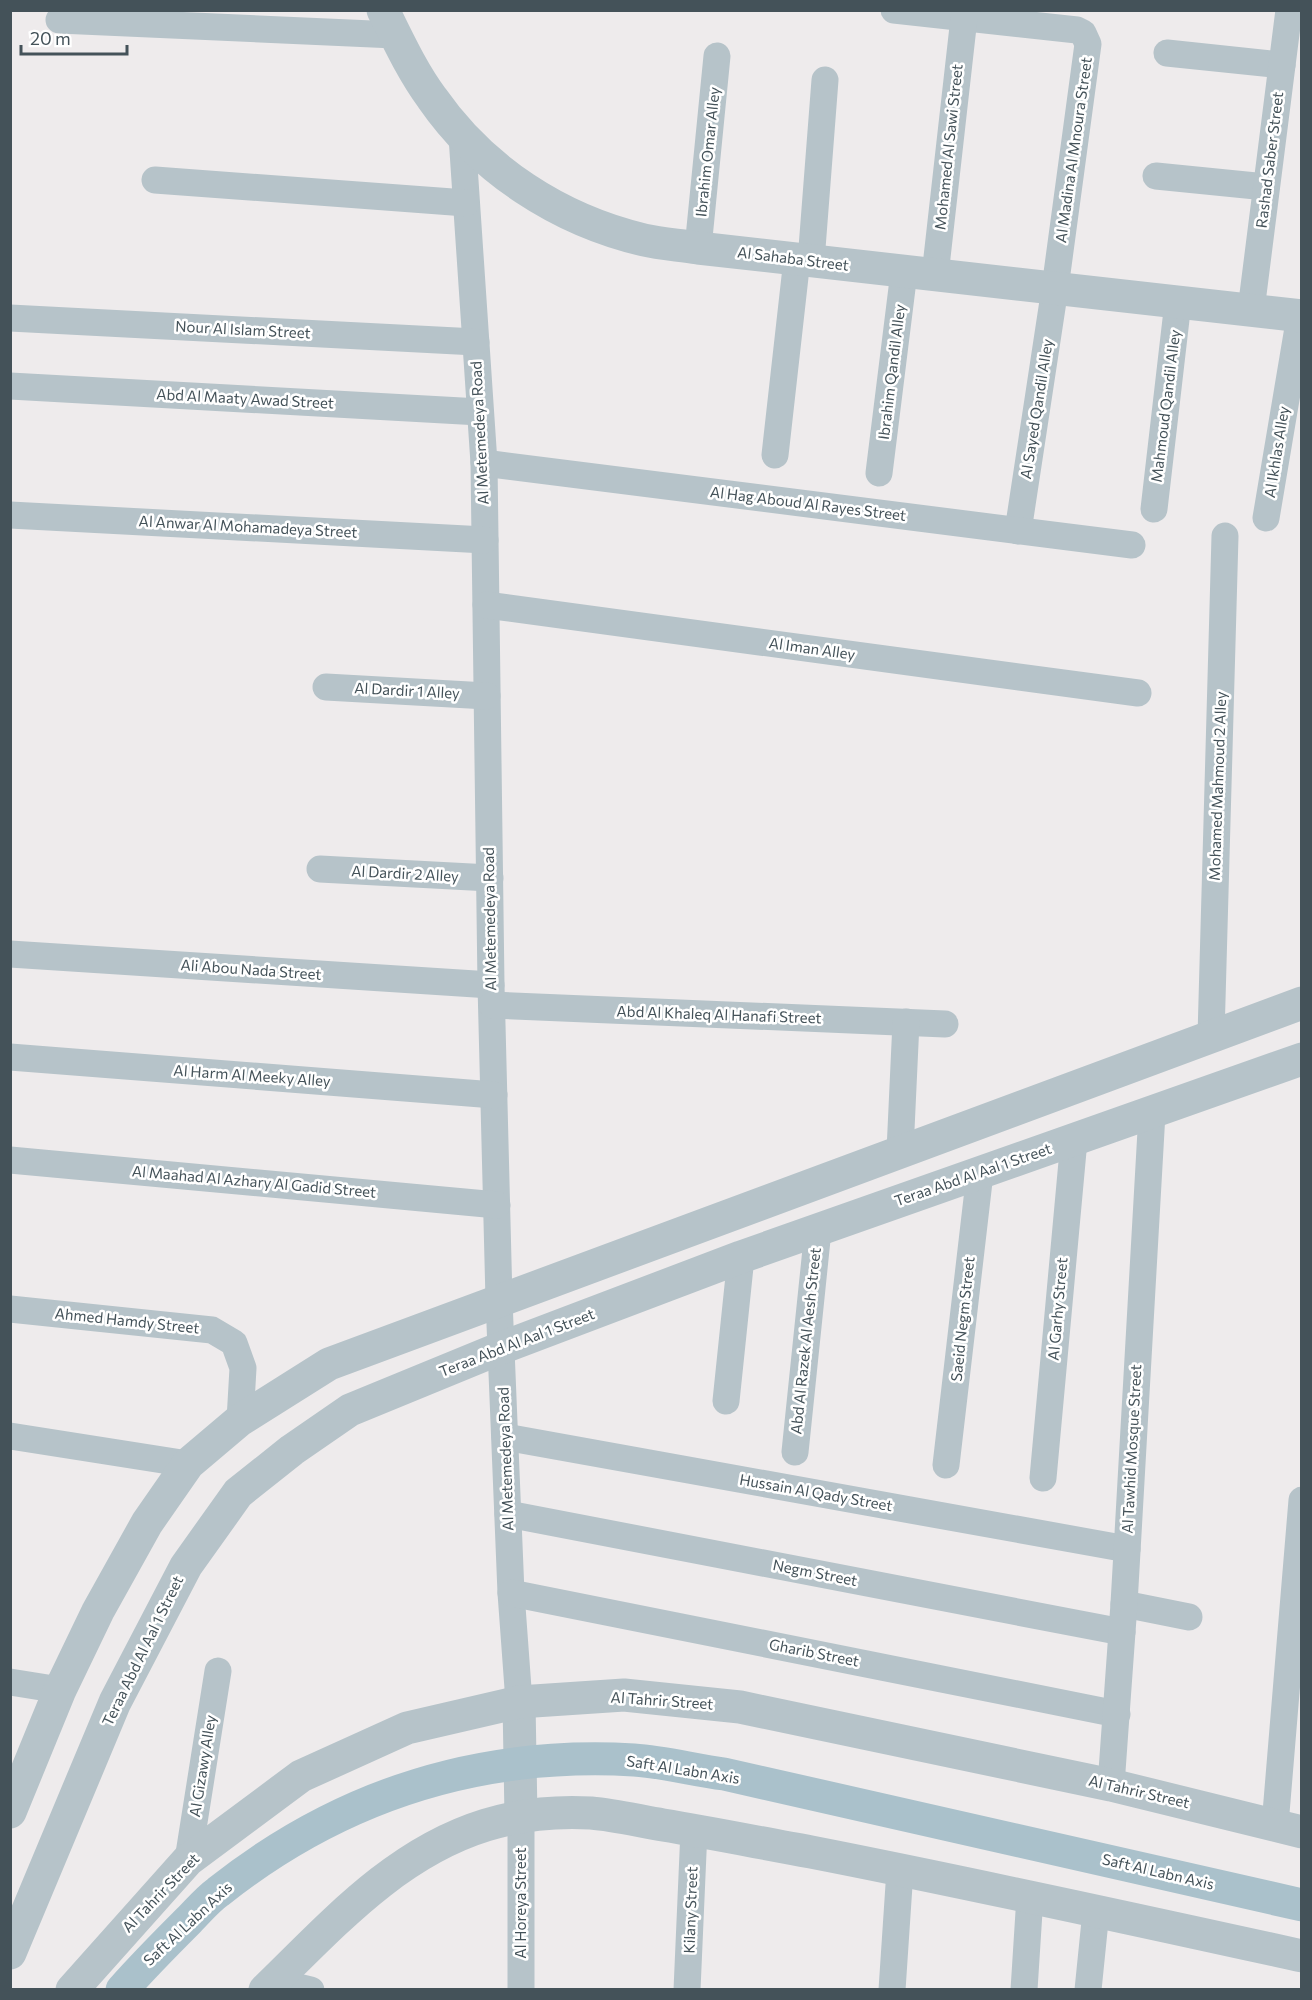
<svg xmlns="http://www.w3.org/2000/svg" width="1312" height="2000" viewBox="0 0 1312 2000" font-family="Commissioner,sans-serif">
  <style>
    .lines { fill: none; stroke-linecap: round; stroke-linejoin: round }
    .minor { stroke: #b6c3c9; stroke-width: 27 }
    .tertiary { stroke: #b6c3c9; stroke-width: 33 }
    .primary { stroke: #aac1cb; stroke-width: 33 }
    .labels { text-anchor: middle; stroke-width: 5; stroke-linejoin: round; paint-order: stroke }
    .street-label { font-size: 15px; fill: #445259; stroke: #fff }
  </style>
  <rect width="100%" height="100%" fill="#eeebec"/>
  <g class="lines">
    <g class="minor">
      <polyline points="894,10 1077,30 1083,33 1088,44 1055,288 1018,531"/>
      <polyline points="59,20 395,35"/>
      <polyline points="1167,53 1282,65"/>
      <polyline points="462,136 484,463 491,985 499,1300 511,1593 519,1702"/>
      <polyline points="1156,176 1266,187"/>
      <polyline points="155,180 466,203"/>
      <polyline points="698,248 717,56"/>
      <polyline points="811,261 825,80"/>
      <polyline points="935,275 964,18"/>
      <polyline points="1251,310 1289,10"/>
      <polyline points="10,318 476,342"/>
      <polyline points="10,386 480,412"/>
      <polyline points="775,455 797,259"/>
      <polyline points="484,463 1132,545"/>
      <polyline points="879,473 904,272"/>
      <polyline points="1154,509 1178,302"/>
      <polyline points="10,515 485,540"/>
      <polyline points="1266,518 1300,316"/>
      <polyline points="486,605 1138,693"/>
      <polyline points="326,687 487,696"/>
      <polyline points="320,869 490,878"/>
      <polyline points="10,954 491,985"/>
      <polyline points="492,1005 945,1024"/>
      <polyline points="1211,1036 1225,536"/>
      <polyline points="10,1057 494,1095"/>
      <polyline points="900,1151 906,1022"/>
      <polyline points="10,1160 497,1205"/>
      <polyline points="10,1309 212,1330 234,1343 243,1368 240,1420"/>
      <polyline points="726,1401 741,1257"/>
      <polyline points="10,1436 188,1464"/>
      <polyline points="505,1437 1127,1549"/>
      <polyline points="795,1452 818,1230"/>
      <polyline points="946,1465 980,1173"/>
      <polyline points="1043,1478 1074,1140"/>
      <polyline points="508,1514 1122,1632"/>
      <polyline points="511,1593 1117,1714"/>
      <polyline points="1124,1604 1189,1617"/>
      <polyline points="10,1682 60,1690"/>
      <polyline points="1111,1785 1124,1604 1152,1113"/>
      <polyline points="1275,1825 1302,1500"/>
      <polyline points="188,1860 218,1671"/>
      <polyline points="274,1981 311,1990"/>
      <polyline points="521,1990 521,1817"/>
      <polyline points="687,1990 694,1830"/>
      <polyline points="892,1990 900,1870"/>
      <polyline points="1024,1990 1030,1896"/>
      <polyline points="1088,1990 1096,1911"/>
    </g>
    <g class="tertiary">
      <path d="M383 10C398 40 412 71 432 98 482 170 559 220 644 240 661 244 680 245 698 248L1302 316"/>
      <polyline points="519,1702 521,1817"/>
      <polyline points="10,1812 60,1690 98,1611 147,1523 188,1464 240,1420 329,1364 1302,1003"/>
      <polyline points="10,1953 115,1702 186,1566 238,1493 292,1450 350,1410 501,1348 741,1257 1302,1059"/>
      <polyline points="72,1990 188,1860 301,1776 407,1728 519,1702 624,1695 740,1707 1111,1785 1302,1832"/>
      <path d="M265 1990C332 1925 395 1853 486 1825 519 1815 557 1811 591 1813 615 1815 639 1821 663 1825 712 1833 761 1843 811 1852 975 1884 1138 1920 1302 1956"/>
    </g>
    <path class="primary" d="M122 1990C144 1965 166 1943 189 1920 198 1911 207 1900 218 1892 340 1795 478 1751 634 1760 664 1762 694 1770 724 1774L1302 1905"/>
  </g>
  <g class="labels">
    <g class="street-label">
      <text transform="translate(949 147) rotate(-84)" y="5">Mohamed Al Sawi Street</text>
      <text transform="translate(1074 150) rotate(-82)" y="5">Al Madina Al Mnoura Street</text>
      <text transform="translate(708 152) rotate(-84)" y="5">Ibrahim Omar Alley</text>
      <text transform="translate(1270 160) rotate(-83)" y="5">Rashad Saber Street</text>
      <text transform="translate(793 259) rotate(7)" y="5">Al Sahaba Street</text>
      <text transform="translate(243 330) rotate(3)" y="5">Nour Al Islam Street</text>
      <text transform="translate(892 372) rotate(-83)" y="5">Ibrahim Qandil Alley</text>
      <text transform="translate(245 399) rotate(3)" y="5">Abd Al Maaty Awad Street</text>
      <text transform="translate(1166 406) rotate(-83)" y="5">Mahmoud Qandil Alley</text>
      <text transform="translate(1037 409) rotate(-81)" y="5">Al Sayed Qandil Alley</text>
      <text transform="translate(480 433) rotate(-93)" y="5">Al Metemedeya Road</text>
      <text transform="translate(1277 452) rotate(-81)" y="5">Al Ikhlas Alley</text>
      <text transform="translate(808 504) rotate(7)" y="5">Al Hag Aboud Al Rayes Street</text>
      <text transform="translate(248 527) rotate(3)" y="5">Al Anwar Al Mohamadeya Street</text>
      <text transform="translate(812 649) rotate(8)" y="5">Al Iman Alley</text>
      <text transform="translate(407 691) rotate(3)" y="5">Al Dardir 1 Alley</text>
      <text transform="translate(1218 786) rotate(-88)" y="5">Mohamed Mahmoud 2 Alley</text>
      <text transform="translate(405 874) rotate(3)" y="5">Al Dardir 2 Alley</text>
      <text transform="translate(490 919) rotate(-91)" y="5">Al Metemedeya Road</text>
      <text transform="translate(251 970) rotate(4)" y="5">Ali Abou Nada Street</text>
      <text transform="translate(719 1015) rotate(2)" y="5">Abd Al Khaleq Al Hanafi Street</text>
      <text transform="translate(252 1076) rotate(4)" y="5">Al Harm Al Meeky Alley</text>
      <text transform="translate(973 1175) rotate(-19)" y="5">Teraa Abd Al Aal 1 Street</text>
      <text transform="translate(254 1182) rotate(5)" y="5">Al Maahad Al Azhary Al Gadid Street</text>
      <text transform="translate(1058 1309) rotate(-85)" y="5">Al Garhy Street</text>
      <text transform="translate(963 1319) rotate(-84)" y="5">Saeid Negm Street</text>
      <text transform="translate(127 1321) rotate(6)" y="5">Ahmed Hamdy Street</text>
      <text transform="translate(806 1341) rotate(-84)" y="5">Abd Al Razek Al Aesh Street</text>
      <text transform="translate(517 1343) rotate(-21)" y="5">Teraa Abd Al Aal 1 Street</text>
      <text transform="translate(1132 1449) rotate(-87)" y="5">Al Tawhid Mosque Street</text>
      <text transform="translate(506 1459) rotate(-92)" y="5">Al Metemedeya Road</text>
      <text transform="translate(816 1493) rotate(10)" y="5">Hussain Al Qady Street</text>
      <text transform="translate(815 1573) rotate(11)" y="5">Negm Street</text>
      <text transform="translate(143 1651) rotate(-64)" y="5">Teraa Abd Al Aal 1 Street</text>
      <text transform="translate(814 1653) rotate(11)" y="5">Gharib Street</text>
      <text transform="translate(662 1701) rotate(4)" y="5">Al Tahrir Street</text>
      <text transform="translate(203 1766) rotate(-81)" y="5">Al Gizawy Alley</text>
      <text transform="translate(683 1770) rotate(9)" y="5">Saft Al Labn Axis</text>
      <text transform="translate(1139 1792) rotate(13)" y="5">Al Tahrir Street</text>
      <text transform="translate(1158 1872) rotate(13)" y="5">Saft Al Labn Axis</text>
      <text transform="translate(161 1893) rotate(-46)" y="5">Al Tahrir Street</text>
      <text transform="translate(521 1903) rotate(-90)" y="5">Al Horeya Street</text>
      <text transform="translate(691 1910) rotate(-88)" y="5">Kilany Street</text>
      <text transform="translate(188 1924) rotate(-43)" y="5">Saft Al Labn Axis</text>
    </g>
  </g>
  <rect width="1312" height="2000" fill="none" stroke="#445259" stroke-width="24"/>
  <path d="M21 45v9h106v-9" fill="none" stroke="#445259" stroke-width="3"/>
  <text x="30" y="45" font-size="18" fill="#445259" stroke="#ffffff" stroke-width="4.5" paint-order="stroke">20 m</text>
</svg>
